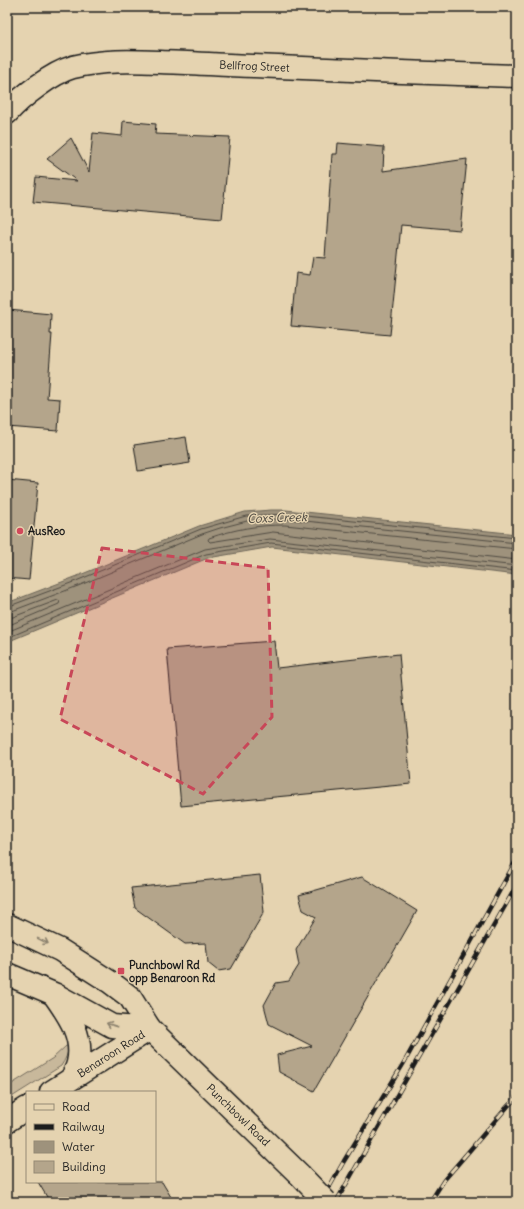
<svg xmlns="http://www.w3.org/2000/svg" width="524" height="1209" viewBox="0 0 524 1209" font-family="Delius,sans-serif">
  <style>
    .green { fill: #c8b89b; stroke: #726a5c }
    .water { fill: #9e927c; stroke: #6a6356 }
    .lines { fill: none; stroke-linecap: round; stroke-linejoin: round }
    .shore { stroke: #504b42; stroke-width: 1 }
    .building { fill: #b4a58b; stroke: #1c1c1c }
    .minor-casing { stroke: #1c1c1c; stroke-width: 25 }
    .primary-casing { stroke: #1c1c1c; stroke-width: 25 }
    .minor { stroke: #e5d3b0; stroke-width: 22 }
    .primary { stroke: #e5d3b0; stroke-width: 22 }
    .rail-casing { stroke: #1c1c1c; stroke-width: 4.5 }
    .rail { stroke: #e5d3b0; stroke-width: 3; stroke-dasharray: 9; stroke-linecap: butt }
    .primary-bridge-casing { stroke: #1c1c1c; stroke-width: 25; stroke-linecap: butt }
    .primary-bridge { stroke: #e5d3b0; stroke-width: 22 }
    .oneway { stroke: #8b816d }
    .marked { fill: #c84758; fill-opacity: 0.2; stroke: #c84758; stroke-width: 3; stroke-dasharray: 8 5; stroke-linejoin: round }
    .poi-dot { fill: #d1495b; stroke: #e5d3b0; stroke-width: 1.5 }
    .labels { text-anchor: middle; stroke-width: 3; stroke-linejoin: round; paint-order: stroke }
    .street-label { font-size: 11px; fill: #1c1c1c; stroke: #e5d3b0 }
    .poi-label { font-size: 11px; font-weight: bold; fill: #1c1c1c; stroke: #e5d3b0; text-anchor: start }
    .water-label { font-size: 12px; font-style: italic; fill: #433f39; stroke: #e5d3b0 }
  </style>
  <rect width="100%" height="100%" fill="#e5d3b0"/>
  <filter id="ink" filterUnits="userSpaceOnUse"><feTurbulence type="fractalNoise" baseFrequency=".025" numOctaves="2"/><feDisplacementMap in="SourceGraphic" scale="8" xChannelSelector="R" yChannelSelector="G"/><feConvolveMatrix kernelMatrix="1 2 1 2 8 2 1 2 1" color-interpolation-filters="sRGB"/></filter>
  <g filter="url(#ink)">
    <path class="green" d="M66 1046H69C68 1054 65 1060 61 1066L7 1100V1087L53 1058Z"/>
    <polygon class="water" points="271,510 286,510 517,534 517,575 272,547 208,558 7,642 7,603 75,577 199,526 245,512"/>
    <g class="lines">
      <g class="shore">
        <path d="M517 549 285 525C257 525 235 529 209 538L208 540 210 542 273 532 517 560"/>
        <polyline points="7,607 76,581 201,529 246,516 286,514 517,538"/>
        <polyline points="7,612 12,611 78,586 202,534 220,528 247,521 286,519 517,543"/>
        <polyline points="7,618 13,617 58,600 60,601 59,604 7,626"/>
        <polyline points="7,632 205,549 270,539 517,566"/>
        <polyline points="7,638 206,554 271,543 517,571"/>
      </g>
    </g>
    <g class="building">
      <polygon points="123,121 156,124 155,134 230,137 222,219 33,202 36,177 77,181 47,159 71,138 89,172 93,133 122,136"/>
      <polygon points="338,143 384,147 383,171 467,159 460,230 401,225 390,335 291,326 296,273 310,275 313,257 325,258 332,154 337,154"/>
      <polygon points="8,310 51,314 50,334 52,334 47,398 60,399 58,431 7,427 7,322"/>
      <polygon points="186,437 190,463 138,471 134,445"/>
      <polygon points="7,480 38,483 29,580 7,578"/>
      <polygon points="274,641 277,668 399,654 411,784 181,806 167,649"/>
      <polygon points="260,875 264,912 231,969 218,971 208,963 206,943 185,944 135,908 131,888"/>
      <polygon points="362,877 417,911 314,1091 279,1072 277,1055 312,1046 269,1024 264,1005 276,983 289,981 299,965 296,950 316,917 303,910 299,895"/>
      <polygon points="38,1182 162,1182 174,1202 50,1202"/>
    </g>
    <g class="lines">
      <defs>
        <g id="minor">
          <path id="s1" d="M7 113C21 97 52 73 73 67 102 60 131 61 160 62 192 63 223 65 254 66 342 70 429 73 517 76"/>
          <path id="s2" d="M51 1092 150 1029"/>
          <polyline points="7,1121 27,1108"/>
        </g>
        <g id="primary">
          <path id="s3" d="M7 925 60 950 110 982 130 997 150 1029 300 1175"/>
          <polyline points="7,974 54,994 112,1026 150,1029"/>
          <path d="M55 996C69 1016 84 1037 78 1063 77 1068 74 1073 72 1078"/>
        </g>
      </defs>
      <use href="#minor" class="minor-casing"/>
      <use href="#primary" class="primary-casing"/>
      <use href="#minor" class="minor"/>
      <use href="#primary" class="primary"/>
      <defs>
        <g id="rail">
          <polyline points="321,1202 344,1161 405,1061 517,859"/>
          <polyline points="336,1202 517,885"/>
          <polyline points="430,1202 444,1180 508,1106 517,1097"/>
        </g>
      </defs>
      <use href="#rail" class="rail-casing"/>
      <use href="#rail" class="rail"/>
      <defs>
        <polyline id="primary-bridge" points="300,1175 326,1202"/>
      </defs>
      <use href="#primary-bridge" class="primary-bridge-casing"/>
      <use href="#primary-bridge" class="primary-bridge"/>
    </g>
    <defs><path id="oneway-shaft" d="M-6 0H5M1.5-3L5.5 0L1.5 3" fill="none" stroke-width="1.6" stroke-linecap="round" stroke-linejoin="round"/></defs>
    <g class="oneway">
      <use href="#oneway-shaft" transform="translate(43 941) rotate(26)"/>
      <use href="#oneway-shaft" transform="translate(112 1025) rotate(-162)"/>
    </g>
  </g>
  <path class="marked" d="M102 548 268 568 272 717 203 794 60 719Z"/>
  <g class="poi-dot">
    <circle cx="20" cy="531" r="4"/>
    <rect x="117" y="967" width="8" height="8" rx="2"/>
  </g>
  <g class="labels">
    <g class="street-label">
      <text dy="4" stroke="none"><textPath href="#s1" startOffset="263">Bellfrog Street</textPath></text>
      <text dy="4" stroke="none"><textPath href="#s2" startOffset="71">Benaroon Road</textPath></text>
      <text dy="4" stroke="none"><textPath href="#s3" startOffset="304">Punchbowl Road</textPath></text>
    </g>
    <g class="poi-label">
      <text x="28" y="535">AusReo</text>
      <text x="129" y="969">Punchbowl Rd<tspan x="129" dy="13">opp Benaroon Rd</tspan></text>
    </g>
    <g class="water-label">
      <text transform="translate(277 518) rotate(-2)" y="4">Coxs Creek</text>
    </g>
  </g>
  <rect width="524" height="1209" fill="none" stroke="#e5d3b0" stroke-width="24"/>
  <rect x="12" y="12" width="500" height="1185" fill="none" stroke="#1c1c1c" stroke-width="1.5" filter="url(#ink)"/>
  <rect x="26" y="1091" width="130" height="92" fill="#e5d3b0" stroke="#958a75"/>
  <rect x="34" y="1104" width="20" height="6" fill="#e5d3b0" stroke="#958a75"/>
  <text x="62" y="1111" font-size="12" fill="#1c1c1c">Road</text>
  <rect x="34" y="1124" width="20" height="6" fill="#1c1c1c" stroke="#958a75"/>
  <text x="62" y="1131" font-size="12" fill="#1c1c1c">Railway</text>
  <rect x="34" y="1141" width="20" height="12" fill="#9e927c" stroke="#958a75"/>
  <text x="62" y="1151" font-size="12" fill="#1c1c1c">Water</text>
  <rect x="34" y="1161" width="20" height="12" fill="#b4a58b" stroke="#958a75"/>
  <text x="62" y="1171" font-size="12" fill="#1c1c1c">Building</text>
</svg>
